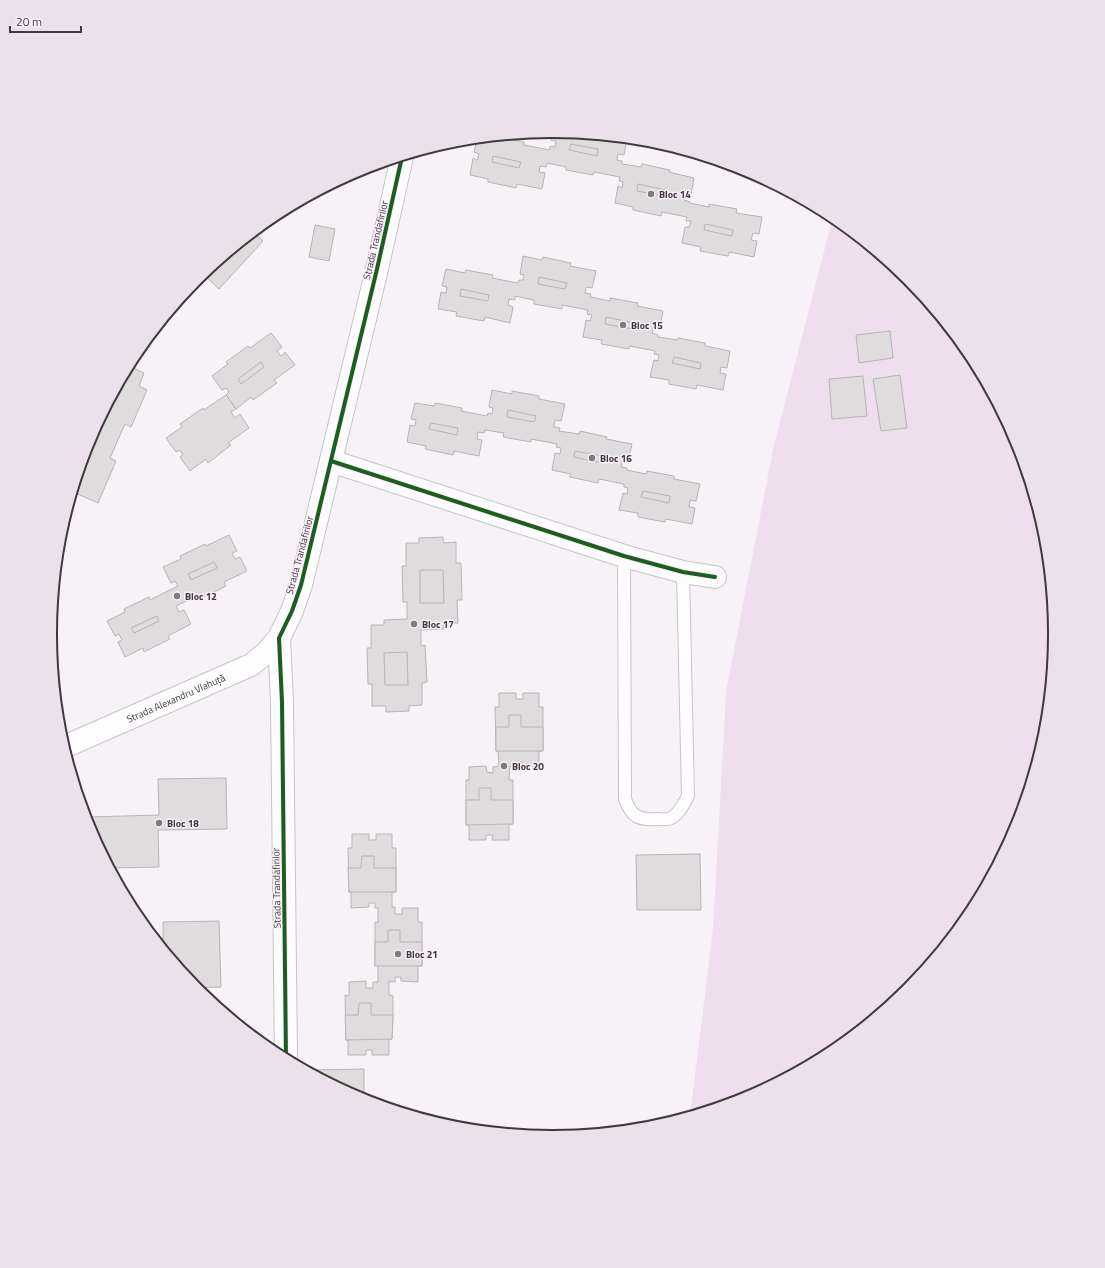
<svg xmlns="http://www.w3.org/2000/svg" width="1105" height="1268" viewBox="0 0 1105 1268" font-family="'Titillium Web',sans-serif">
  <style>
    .green { fill: #efdeee }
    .building { fill: #dedcdc; stroke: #b7b4b4 }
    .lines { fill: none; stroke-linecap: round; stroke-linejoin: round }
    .service-casing { stroke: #c8c3c7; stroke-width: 14 }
    .minor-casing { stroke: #c8c3c7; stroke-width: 24 }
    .service { stroke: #fefdfe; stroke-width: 12 }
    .minor { stroke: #fefdfe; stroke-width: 22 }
    .cycleway-casing { stroke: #faeff9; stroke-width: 6 }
    .cycleway { stroke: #1b5e20; stroke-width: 4 }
    .poi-dot { fill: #7f7a7f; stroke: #faeff9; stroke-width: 1.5 }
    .labels { text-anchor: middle; stroke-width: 3; stroke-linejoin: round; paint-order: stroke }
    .poi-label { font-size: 10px; font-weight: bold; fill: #3e3a3e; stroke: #faeff9; text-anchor: start }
    .street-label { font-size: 10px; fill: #3e3a3e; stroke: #faeff9 }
    .rim { fill: none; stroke: #3e3a3e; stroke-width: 2 }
  </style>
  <rect width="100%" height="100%" fill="#f7f2f7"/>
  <polygon class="green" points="833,217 908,279 970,355 1017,442 1045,536 1055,634 1045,732 1017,827 970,913 908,989 831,1052 745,1098 690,1115 713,929 726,692 774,445"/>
  <g class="building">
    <polygon points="553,132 627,139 624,155 618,154 617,160 622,161 622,164 641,167 642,164 670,170 669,172 694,178 691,195 685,194 684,200 690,202 690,203 709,207 709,204 737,209 736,213 762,217 759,234 753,233 751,240 757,241 754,257 729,252 728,256 700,251 701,247 682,243 685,227 689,227 691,221 686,221 687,217 662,212 661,216 633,210 633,207 615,203 618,186 622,188 623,182 619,181 620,177 594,172 593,175 566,170 566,167 547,163 546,167 540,166 539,172 545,173 542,189 517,184 516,188 488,182 488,179 470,175 473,158 477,160 479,154 474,152 477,139 488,138 497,139 497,137 499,137 524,142 524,145 550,150 550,146 555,147 556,141 551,140"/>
    <polygon points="571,144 598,149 597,156 569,150"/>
    <polygon points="493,156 521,162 519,168 492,162"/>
    <polygon points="638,184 665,190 664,196 637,191"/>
    <polygon points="287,209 278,217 276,215 262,229 260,227 274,216"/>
    <polygon points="705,224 733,230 732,236 704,230"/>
    <polygon points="315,225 335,229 329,261 309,257"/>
    <polygon points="254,232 263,241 219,289 203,274"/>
    <polygon points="523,256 542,260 543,257 571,263 570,266 596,271 592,288 586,287 585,293 591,294 590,297 610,301 610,298 638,303 637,306 663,311 660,328 654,327 652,333 658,335 658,337 677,340 678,338 705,343 705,346 730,351 727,368 721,367 720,373 726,374 723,390 697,385 696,389 669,384 669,380 650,377 654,360 658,361 659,355 654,354 655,351 630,346 629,349 601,344 602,340 583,337 586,320 590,321 592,315 587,314 588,310 562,305 562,309 534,304 534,300 515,296 515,300 509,299 508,305 513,307 510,323 485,317 484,321 456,316 457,312 438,309 441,292 446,293 447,287 442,286 446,269 465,273 466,270 493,275 492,278 518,283 519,280 523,280 524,275 520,274"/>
    <polygon points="539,277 567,283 565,289 538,284"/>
    <polygon points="461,289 489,295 488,301 460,296"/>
    <polygon points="606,317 634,323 633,329 605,324"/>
    <polygon points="890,331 893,358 859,363 856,335"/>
    <polygon points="271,333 282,347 277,351 281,356 285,352 295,365 274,380 277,383 253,400 251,397 236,409 226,395 229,392 226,388 222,390 212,376 228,364 226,362 248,346 250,348"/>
    <polygon points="674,357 701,363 700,369 672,363"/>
    <polygon points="261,362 264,367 241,384 238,379"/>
    <polygon points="129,366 144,373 139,386 147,390 131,427 125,424 110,458 116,461 98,503 73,492 88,441"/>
    <polygon points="900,375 907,428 881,431 873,379"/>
    <polygon points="863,376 867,416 832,419 829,379"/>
    <polygon points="492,390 512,394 512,391 539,396 539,399 565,404 561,421 555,420 554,427 560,428 559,431 579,434 580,431 607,437 606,439 632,444 628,462 623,460 621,467 627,468 627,470 646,474 647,471 674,476 674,479 700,484 696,501 690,500 689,507 695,508 692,524 666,519 665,522 638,517 638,513 619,510 623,493 627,494 628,488 624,487 624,484 599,479 598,483 570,477 571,474 552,470 555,453 560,454 561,448 556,447 557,444 531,439 531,442 503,437 504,433 485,430 484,433 478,432 477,439 482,440 479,456 454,451 453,455 425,449 426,446 407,442 410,425 415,426 416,420 411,419 415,403 434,406 435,403 462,408 461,411 487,416 488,413 492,414 493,408 489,407"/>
    <polygon points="226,395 236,409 231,412 235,418 240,414 249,428 228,443 231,445 208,463 206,459 190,471 180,457 183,455 180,450 176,452 166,438 182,427 180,424 203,408 204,410"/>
    <polygon points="508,410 536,416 534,422 507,417"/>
    <polygon points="431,423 458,428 457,435 429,429"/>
    <polygon points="575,451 603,456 602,463 574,457"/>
    <polygon points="643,491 670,496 669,503 641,497"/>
    <polygon points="229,535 237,551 232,553 235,559 240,557 247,571 224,582 226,586 200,599 199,595 176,606 179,612 184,610 191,624 168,636 170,639 144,652 143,648 125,657 118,642 122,640 119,634 115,636 107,621 125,612 124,609 149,597 150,600 178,586 175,581 171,583 163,567 181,559 180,556 205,544 206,546"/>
    <polygon points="443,537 443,543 456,542 456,563 461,563 462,600 457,600 458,623 444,624 444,629 421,630 421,646 425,645 427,682 422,683 422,705 409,706 409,711 386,712 386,706 372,706 372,684 368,684 367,648 371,648 371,625 384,625 384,620 407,619 407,602 403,602 402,566 406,566 406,543 419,543 419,538"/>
    <polygon points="214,562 217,568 191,580 188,574"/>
    <polygon points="420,570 443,570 444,603 420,603"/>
    <polygon points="157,616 159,621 134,633 131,628"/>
    <polygon points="51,646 56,646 57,670 54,670"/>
    <polygon points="407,652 408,685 385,685 384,653"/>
    <polygon points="499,693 516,693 516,699 523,699 523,693 539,693 539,707 543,707 543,751 539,751 539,766 522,766 522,762 516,762 516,767 510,766 509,780 513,780 513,824 509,824 509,840 492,840 493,835 486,835 486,840 469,840 469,825 466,825 466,780 469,780 469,767 486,766 487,772 493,773 493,767 499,766 498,751 496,751 495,707 499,707"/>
    <polygon points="509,715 521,715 521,727 543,727 543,751 496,751 496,727 509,727"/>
    <polygon points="226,778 227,829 158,830 159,867 110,868 91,830 90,817 159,815 158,779"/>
    <polygon points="479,788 491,788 491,800 513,800 513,824 466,825 466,800 479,800"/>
    <polygon points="352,834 369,834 369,840 376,840 376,834 392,834 392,848 396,848 396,892 392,892 392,907 395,907 395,914 402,914 402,908 418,908 418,922 422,922 422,966 418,966 418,982 401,981 401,977 395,977 395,982 389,981 389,995 393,996 393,1015 392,1039 389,1039 389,1055 372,1055 372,1050 366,1050 366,1055 348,1055 348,1040 346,1040 345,995 349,996 349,982 366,981 366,988 373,988 373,982 378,982 378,966 375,966 375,922 378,922 378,908 375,908 375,903 369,903 369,907 351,908 351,892 349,892 348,848 352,848"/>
    <polygon points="700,854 701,910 637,910 636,855"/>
    <polygon points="362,856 374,856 374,868 396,868 396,892 349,892 348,868 361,868"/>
    <polygon points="219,921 221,987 196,988 163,948 163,922"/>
    <polygon points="388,930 400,930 400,942 422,942 422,966 375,966 375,942 388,942"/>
    <polygon points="359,1003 371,1003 371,1015 393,1015 392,1039 346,1040 345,1015 358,1015"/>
    <polygon points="364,1069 364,1099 316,1075 316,1070"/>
  </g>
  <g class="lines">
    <defs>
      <path id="service" d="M624 556 625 799C632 818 639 820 658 819 662 819 668 820 671 818 679 814 684 803 688 796L683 572"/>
      <g id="minor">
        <polyline points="331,461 624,556 683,572 715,577"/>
        <path id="s1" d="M64 747 251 665 266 653 279 638"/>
        <polyline points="286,1059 282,702 279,638 292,611 301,585 377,269 402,157"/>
      </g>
    </defs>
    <use href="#service" class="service-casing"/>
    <use href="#minor" class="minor-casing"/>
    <use href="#service" class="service"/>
    <use href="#minor" class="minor"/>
    <defs>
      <g id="cycleway">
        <polyline points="331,461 624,556 683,572 715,577"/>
        <polyline points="286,1059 282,702 279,638 292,611 301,585 377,269 402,157"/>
      </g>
    </defs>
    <use href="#cycleway" class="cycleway-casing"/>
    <use href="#cycleway" class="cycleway"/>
  </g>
  <g class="poi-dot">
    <circle cx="651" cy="194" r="4"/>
    <circle cx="623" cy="325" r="4"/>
    <circle cx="592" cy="458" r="4"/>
    <circle cx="177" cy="596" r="4"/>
    <circle cx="414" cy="624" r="4"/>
    <circle cx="504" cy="766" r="4"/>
    <circle cx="159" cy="823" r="4"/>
    <circle cx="398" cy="954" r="4"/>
  </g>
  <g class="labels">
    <g class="poi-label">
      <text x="659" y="198">Bloc 14</text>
      <text x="631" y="329">Bloc 15</text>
      <text x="600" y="462">Bloc 16</text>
      <text x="185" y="600">Bloc 12</text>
      <text x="422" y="628">Bloc 17</text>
      <text x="512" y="770">Bloc 20</text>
      <text x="167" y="827">Bloc 18</text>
      <text x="406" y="958">Bloc 21</text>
    </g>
    <g class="street-label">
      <text transform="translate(375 240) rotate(-77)" y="4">Strada Trandafirilor</text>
      <text transform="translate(299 555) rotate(-75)" y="4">Strada Trandafirilor</text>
      <text dy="4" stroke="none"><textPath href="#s1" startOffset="122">Strada Alexandru Vlahuță</textPath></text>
      <text transform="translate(276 888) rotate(-91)" y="4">Strada Trandafirilor</text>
    </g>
  </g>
  <path d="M0 0H1105V1268H0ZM552 138H553A495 495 0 0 1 1048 633V635A495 495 0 0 1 553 1130H552A495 495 0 0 1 57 635V633A495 495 0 0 1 552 138Z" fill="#ebe1ea" fill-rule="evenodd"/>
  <path class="rim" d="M552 138H553A495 495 0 0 1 1048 633V635A495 495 0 0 1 553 1130H552A495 495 0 0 1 57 635V633A495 495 0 0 1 552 138Z"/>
  <path d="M10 26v6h71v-6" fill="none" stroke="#3e3a3e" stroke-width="2"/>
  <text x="16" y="26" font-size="12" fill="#3e3a3e" stroke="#faeff9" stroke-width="3" paint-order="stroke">20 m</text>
</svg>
